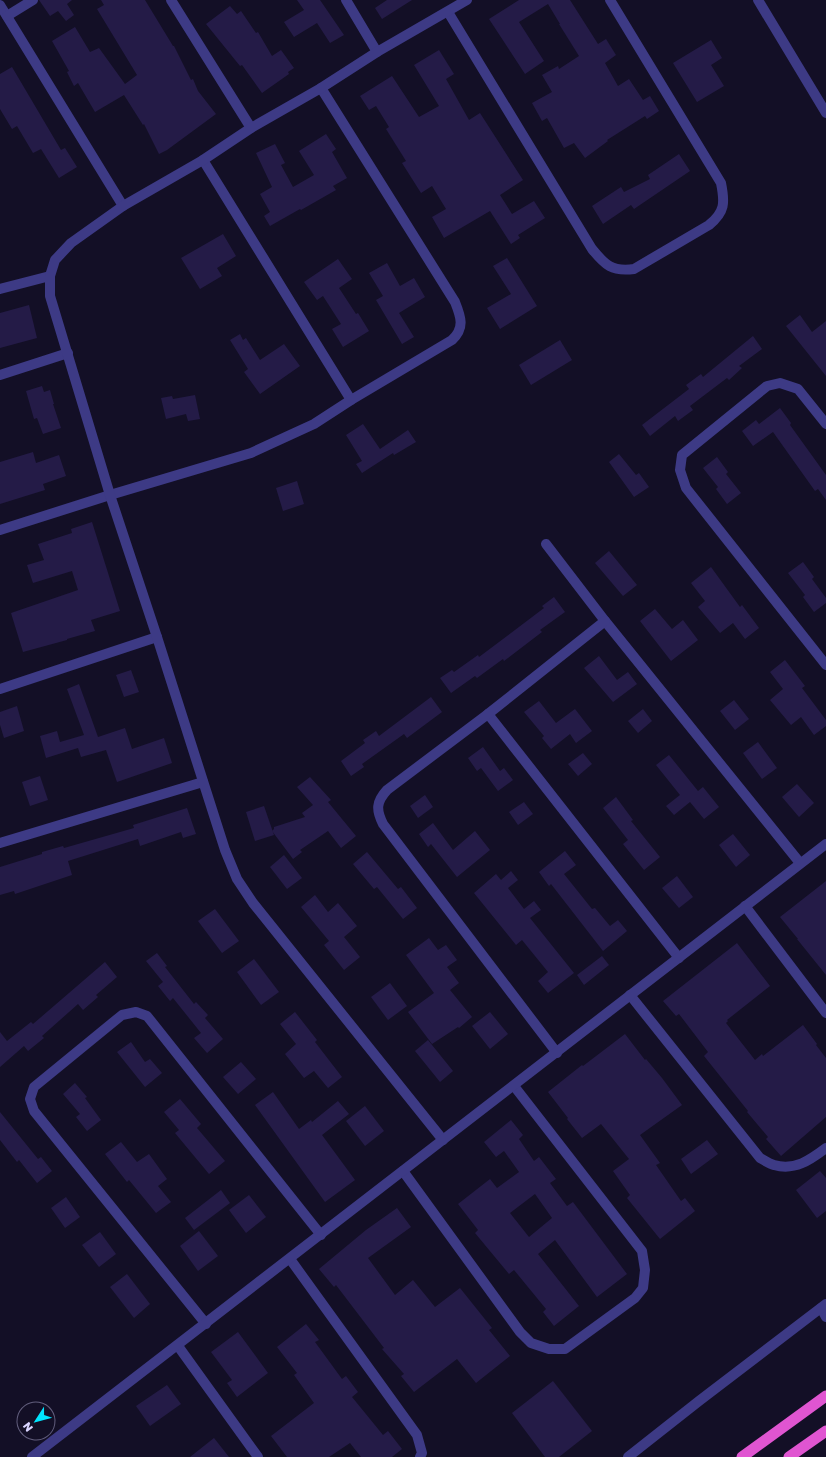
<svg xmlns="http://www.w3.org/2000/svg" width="826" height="1457" viewBox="0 0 826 1457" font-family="'Golos Text',sans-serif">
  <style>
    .building { fill: #241b47; fill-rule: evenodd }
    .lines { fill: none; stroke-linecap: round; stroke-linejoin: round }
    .minor { stroke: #3d3a85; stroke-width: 10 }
    .tertiary { stroke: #3d3a85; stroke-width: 10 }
    .trunk { stroke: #e055d1; stroke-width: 11 }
  </style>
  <rect width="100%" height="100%" fill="#130f26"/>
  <g class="building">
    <polygon points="39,0 72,0 67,4 74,15 66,21 58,11 50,16"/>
    <polygon points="101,0 145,0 173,46 174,46 191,80 193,79 198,91 216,114 167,150 159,154 144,124 143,125 124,95 95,112 78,83 74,86 67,72 69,71 52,41 75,27 90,52 99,48 125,84 137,75 97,9 104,5"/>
    <polygon points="297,0 320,0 344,35 330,43 317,23 294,37 284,22 304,10"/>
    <polygon points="387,0 412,0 382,19 375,8"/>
    <polygon points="519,0 570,0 598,44 606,39 616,55 605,63 618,86 629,79 643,100 650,96 659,111 647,119 645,116 607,140 608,141 585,158 574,143 564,148 547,118 542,121 532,103 552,92 542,75 558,66 559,69 579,56 559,24 560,24 548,4 519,22 544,61 525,74 489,19"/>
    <polygon points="230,6 237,14 241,11 256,33 258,32 272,56 281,50 294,68 288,72 289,74 262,93 242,65 240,66 206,24"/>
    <polygon points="711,40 722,58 711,65 724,86 697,102 673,63"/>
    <polygon points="439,50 454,74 446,79 469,120 480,113 523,180 500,195 512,214 534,201 545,218 518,235 520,238 511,244 490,211 444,238 432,217 446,209 432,186 421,193 402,163 406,161 386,129 389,127 376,106 369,110 360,96 392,76 419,117 439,106 414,65"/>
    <polygon points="12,67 61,150 65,148 77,167 59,178 41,149 33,153 17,126 12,129 0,109 0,74"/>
    <polygon points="326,134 336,149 332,152 347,178 333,186 336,190 301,210 300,209 270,226 264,216 270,212 260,194 272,187 256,153 275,144 285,163 281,165 293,187 314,175 299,151"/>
    <polygon points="679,154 690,171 634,209 631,205 603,224 592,206 621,187 624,192 650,179 648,175"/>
    <polygon points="223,234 236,256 217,268 222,276 200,289 181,258"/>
    <polygon points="507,258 537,306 500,329 487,308 511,294 493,266"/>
    <polygon points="338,259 352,279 339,288 356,314 358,313 369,331 343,347 332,329 341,324 323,296 317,300 304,282"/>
    <polygon points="387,263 400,286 414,278 425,297 399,313 414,337 402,344 376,300 383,296 369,273"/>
    <polygon points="29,305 37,338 0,348 0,313"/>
    <polygon points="800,315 812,332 826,321 826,376 786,326"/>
    <polygon points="240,334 243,340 246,338 260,360 284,344 300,366 260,394 244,372 248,369 230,340"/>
    <polygon points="753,336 762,349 739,366 742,368 729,380 727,378 690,406 693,410 678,421 675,416 650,436 642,425 689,389 686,385 701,374 703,377"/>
    <polygon points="560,340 572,360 531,385 519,365"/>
    <polygon points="42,386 44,392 50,390 54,404 53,404 61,428 43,434 37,418 34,419 26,391"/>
    <polygon points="195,395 200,419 188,421 186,414 166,419 161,398 172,396 173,399"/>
    <polygon points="780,408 791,423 790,425 826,475 826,500 818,489 815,491 773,432 753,446 742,431 756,420 759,424"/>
    <polygon points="363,424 380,449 408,430 416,442 394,455 393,453 362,473 356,464 362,461 346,435"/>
    <polygon points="33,452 36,463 59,455 66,476 43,484 45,490 0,504 0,462"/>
    <polygon points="619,454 636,475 639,473 649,487 634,497 609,462"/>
    <polygon points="717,457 728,472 726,474 741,493 727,504 716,489 718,487 703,468"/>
    <polygon points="297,481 304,504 283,511 276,488"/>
    <polygon points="92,522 120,611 91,620 95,631 67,639 67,640 23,652 11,613 78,590 72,571 33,583 27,565 44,560 38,544 72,533 71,529"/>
    <polygon points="609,551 637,585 623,596 595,563"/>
    <polygon points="803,562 814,577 812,579 826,598 826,603 814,612 803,597 805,595 788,573"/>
    <polygon points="711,567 740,607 742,605 759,628 745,639 733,623 720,633 698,607 705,601 691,583"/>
    <polygon points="554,597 565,612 540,630 542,632 504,661 503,659 477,678 475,676 451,693 440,678 452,670 454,672 478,655 479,657 544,608 542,606"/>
    <polygon points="655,609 672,629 683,620 698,640 671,661 640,621"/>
    <polygon points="599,656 617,680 628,672 637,684 613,702 584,668"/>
    <polygon points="785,660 805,686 802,688 826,720 826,726 814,735 801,717 791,725 770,700 783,689 770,672"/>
    <polygon points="131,670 139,692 124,697 116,675"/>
    <polygon points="79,684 98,737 125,728 132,749 164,738 172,763 117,782 106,750 81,757 78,748 46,758 40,736 57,731 60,742 84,735 67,689"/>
    <polygon points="431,697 442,712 407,738 404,734 362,764 364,767 351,776 341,761 365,743 363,740 376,731 379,736"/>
    <polygon points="734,700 749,719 735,730 720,711"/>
    <polygon points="539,701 556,723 575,709 592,731 576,743 570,734 551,749 542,738 544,736 524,712"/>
    <polygon points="17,706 24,731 4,738 0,725 0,712"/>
    <polygon points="643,709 652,721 638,733 628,721"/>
    <polygon points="758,742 777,768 762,779 743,753"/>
    <polygon points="483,747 500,771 504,768 513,780 498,791 481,768 477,771 468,758"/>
    <polygon points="583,753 592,764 578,776 568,764"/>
    <polygon points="669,755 698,791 703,787 719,807 704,819 690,802 674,815 666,806 680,795 656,765"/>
    <polygon points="40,776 48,800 30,806 22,782"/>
    <polygon points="310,777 331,800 328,802 356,836 341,848 328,831 300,850 302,852 293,859 272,831 274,829 274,827 305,817 302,813 313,805 297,787"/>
    <polygon points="797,784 814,803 799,817 782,797"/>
    <polygon points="425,795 433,807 418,818 410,806"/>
    <polygon points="616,797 633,820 631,821 660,857 644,870 623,844 628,840 603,808"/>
    <polygon points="524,802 533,814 518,825 509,812"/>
    <polygon points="264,806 274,835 255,841 246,812"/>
    <polygon points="187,808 196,834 183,838 181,832 140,846 138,839 68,861 72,875 15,894 14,891 0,895 0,867 42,854 42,852 63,846 64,848 134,828 133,825"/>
    <polygon points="433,823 453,850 475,831 490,850 457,877 431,844 428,847 419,834"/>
    <polygon points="733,834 750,855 736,867 719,845"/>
    <polygon points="565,851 576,865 564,874 592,909 595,908 610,926 618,920 627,931 603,951 551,884 549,886 539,872"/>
    <polygon points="367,852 398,889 401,887 417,908 403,919 377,887 374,889 353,864"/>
    <polygon points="284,855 302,878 287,889 270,867"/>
    <polygon points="511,871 518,880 508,888 524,909 534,901 541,910 530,918 574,973 548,993 538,981 548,972 522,940 516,945 474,893 496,874 501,880"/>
    <polygon points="677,876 693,897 679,908 662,888"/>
    <polygon points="826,881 826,975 797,939 798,939 780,917"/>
    <polygon points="315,895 328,912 338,903 357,926 344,937 360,957 344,970 324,945 329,941 301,907"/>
    <polygon points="215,909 239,941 222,953 198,921"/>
    <polygon points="429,938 438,950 446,945 457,960 447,967 459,983 450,990 472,1017 459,1028 458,1027 432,1044 408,1012 434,993 406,955"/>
    <polygon points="737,943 770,986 727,1020 728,1021 726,1023 755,1060 762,1054 763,1056 803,1025 817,1044 816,1045 826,1058 826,1117 781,1156 766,1139 768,1137 747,1112 748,1111 704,1056 708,1052 679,1014 676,1016 663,1001"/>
    <polygon points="157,953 167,966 165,967 194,1004 196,1002 208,1015 205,1018 223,1039 207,1053 194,1038 201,1033 173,998 170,1001 158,986 163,982 146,961"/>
    <polygon points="602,956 609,965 584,985 577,975"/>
    <polygon points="254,959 279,992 261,1005 237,972"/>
    <polygon points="105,962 117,977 96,995 98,997 83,1010 78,1004 42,1036 44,1038 28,1051 24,1046 0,1067 0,1032 7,1041 31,1022 33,1024"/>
    <polygon points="390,983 407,1006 388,1020 371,997"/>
    <polygon points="295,1012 317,1040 315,1042 342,1077 328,1088 314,1071 304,1078 285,1054 296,1044 280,1024"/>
    <polygon points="490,1012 508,1034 490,1049 472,1026"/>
    <polygon points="625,1034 645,1060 646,1059 662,1078 682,1105 640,1135 660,1163 656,1165 681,1201 685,1198 695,1211 660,1239 627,1198 630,1195 613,1171 629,1159 601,1124 582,1138 567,1119 568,1118 548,1092 582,1065 583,1066"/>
    <polygon points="428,1040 453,1071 440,1082 415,1051"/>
    <polygon points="131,1042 145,1062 150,1059 162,1073 145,1087 117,1052"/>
    <polygon points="241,1062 256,1079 238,1094 223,1077"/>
    <polygon points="75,1083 87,1097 85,1098 101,1120 87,1131 76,1117 80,1114 63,1094"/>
    <polygon points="273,1092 299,1129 311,1120 312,1122 338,1101 349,1114 322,1135 355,1180 325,1202 255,1105"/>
    <polygon points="180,1099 201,1124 197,1128 225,1161 209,1174 175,1133 179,1130 164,1112"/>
    <polygon points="365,1106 384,1131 365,1146 346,1121"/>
    <polygon points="0,1112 38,1159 41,1157 52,1171 37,1183 19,1160 17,1162 0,1140"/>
    <path d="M511 1120 523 1135 519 1139 534 1161 539 1157 556 1179 550 1183 567 1206 573 1202 627 1274 597 1297 555 1240 538 1254 579 1306 554 1326 543 1312 546 1309 514 1270 509 1274 475 1233 478 1230 458 1204 490 1179 497 1188 519 1172 504 1151 496 1157 484 1142ZM535 1194 552 1218 529 1237 510 1213Z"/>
    <polygon points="707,1140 718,1154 691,1174 681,1159"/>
    <polygon points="121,1142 137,1162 149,1154 167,1179 158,1186 171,1202 156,1213 129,1180 127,1182 105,1154"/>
    <polygon points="820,1171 826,1178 826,1211 817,1218 796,1190"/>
    <polygon points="221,1190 230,1203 194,1230 185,1218"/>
    <polygon points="249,1195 266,1217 246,1233 229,1210"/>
    <polygon points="66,1197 80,1217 65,1228 51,1208"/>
    <polygon points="397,1208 411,1227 368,1258 395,1295 413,1280 435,1307 460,1288 492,1328 489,1330 510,1356 476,1383 457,1359 414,1392 401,1376 404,1374 382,1349 384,1348 336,1285 334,1287 319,1269 366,1230"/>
    <polygon points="199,1231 218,1256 198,1271 180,1246"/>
    <polygon points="100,1232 116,1254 99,1267 82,1245"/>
    <polygon points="127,1274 150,1304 134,1318 110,1287"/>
    <polygon points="306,1324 319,1340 315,1342 342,1379 346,1376 358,1392 352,1397 383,1435 388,1431 402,1449 392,1457 361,1457 350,1443 329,1457 287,1457 271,1436 314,1403 294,1375 297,1373 277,1347"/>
    <polygon points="238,1332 268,1373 237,1397 227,1383 232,1380 211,1352"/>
    <polygon points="553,1381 592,1431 559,1457 545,1457 512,1413"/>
    <polygon points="167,1385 181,1404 150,1426 136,1406"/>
    <polygon points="214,1438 229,1457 190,1457"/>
  </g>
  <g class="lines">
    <g class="minor">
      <polyline points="171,0 251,128"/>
      <polyline points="346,0 377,52"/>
      <polyline points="0,5 123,206"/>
      <path d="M448 12 592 249C605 265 612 272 634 269L709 225C725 212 725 203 721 183L610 0"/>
      <polyline points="7,16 33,0"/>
      <polyline points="203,160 351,400"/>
      <polyline points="0,289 50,276"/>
      <polyline points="0,375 68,353"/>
      <polyline points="826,424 798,389 780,383 767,386 682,455 680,470 686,488 826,665"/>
      <path d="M0 530 110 495 251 453 314 424 351 400 452 340C465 328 461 317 455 302L321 88"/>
      <polyline points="546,544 605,621 800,863"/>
      <polyline points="0,689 157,637"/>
      <polyline points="488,714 679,958"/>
      <polyline points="0,843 203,782"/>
      <polyline points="745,906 826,1013"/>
      <path d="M630 995 760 1158C764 1160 769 1164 774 1165 795 1171 810 1160 826 1148"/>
      <path d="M557 1053 383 824C376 810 376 802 387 790L488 714 605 621"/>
      <polyline points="443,1140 253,903 237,879 225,850 157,637 110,495 50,296 50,276 55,260 71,243 123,206 203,160 251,128 321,88 377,52 467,0"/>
      <polyline points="403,1171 520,1332 531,1343 549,1349 565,1349 635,1298 643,1288 645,1270 642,1251 514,1086"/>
      <polyline points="290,1259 417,1435 422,1453 420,1457"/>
      <polyline points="821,1308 826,1317"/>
      <polyline points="206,1324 34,1111 30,1099 34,1087 122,1015 136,1012 147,1016 321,1235"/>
      <polyline points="178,1346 258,1457"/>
      <polyline points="32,1457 826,844"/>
      <polyline points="628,1457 699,1401 826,1304"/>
    </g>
    <polyline class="tertiary" points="758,0 826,113"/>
    <g class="trunk">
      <polyline points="742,1457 826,1396"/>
      <polyline points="789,1457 826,1431"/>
    </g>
  </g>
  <g transform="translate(36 1421) rotate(234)"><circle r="19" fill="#130f26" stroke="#625e7d"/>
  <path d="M0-3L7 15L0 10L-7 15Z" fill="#00e5ff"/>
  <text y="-6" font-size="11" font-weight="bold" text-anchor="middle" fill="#d9d4ff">N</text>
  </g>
</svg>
